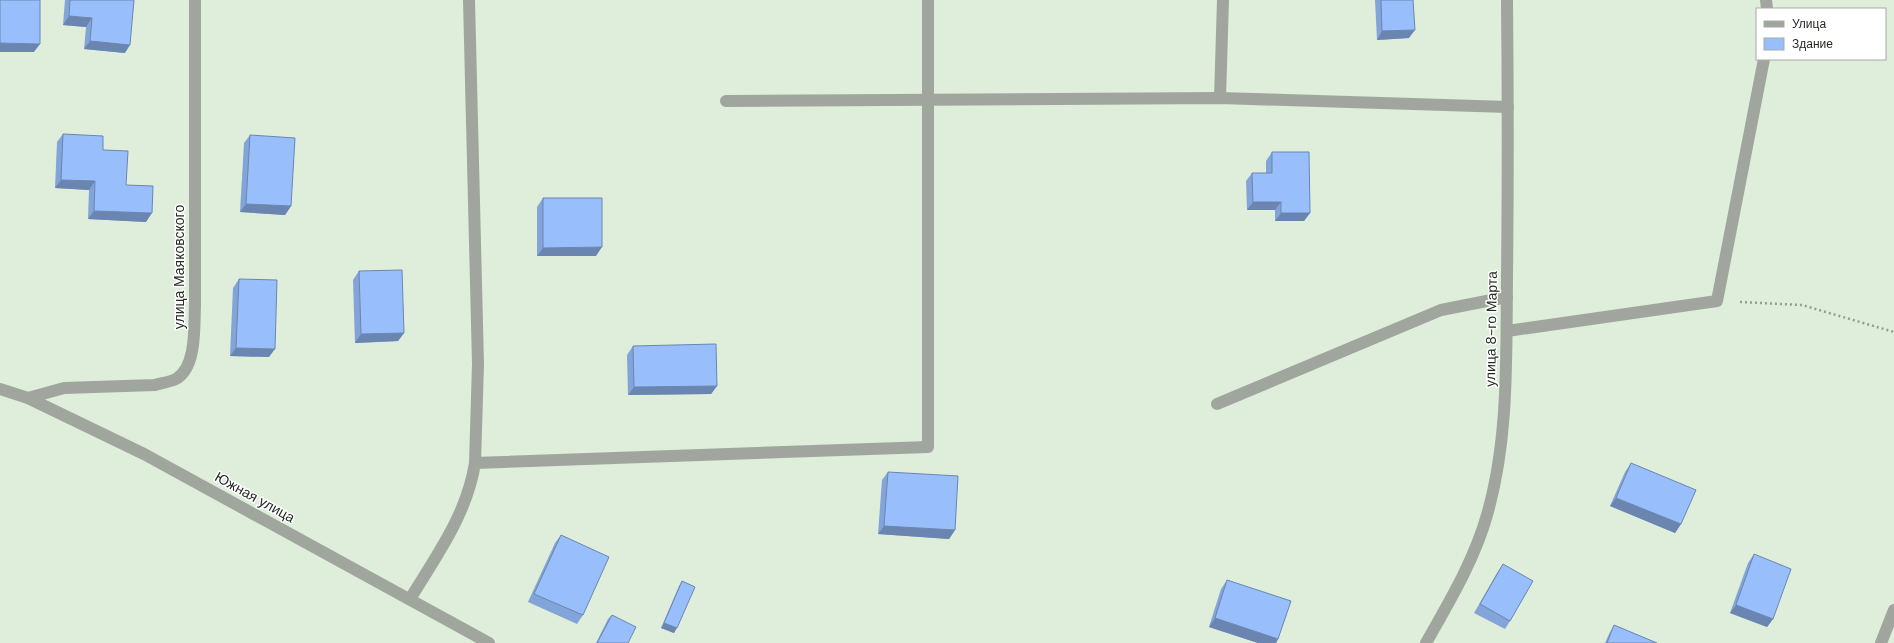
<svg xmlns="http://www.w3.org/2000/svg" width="1894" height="643" viewBox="0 0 1894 643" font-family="'DM Sans',sans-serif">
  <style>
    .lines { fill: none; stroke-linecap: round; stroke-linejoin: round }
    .path { stroke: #939d90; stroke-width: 2.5; stroke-dasharray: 2 3; stroke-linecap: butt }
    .lane { stroke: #a0a69e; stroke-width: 12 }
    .street { stroke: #a0a69e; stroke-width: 12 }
    .wall { fill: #83a4d8 }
    .shaded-wall { fill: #6a86b0 }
    .building { fill: #98bffb; stroke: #6a86b0 }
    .labels { text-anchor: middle; stroke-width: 3; stroke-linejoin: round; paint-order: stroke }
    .street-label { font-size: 14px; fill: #242922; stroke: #fff }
  </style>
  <rect width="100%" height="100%" fill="#dfeddb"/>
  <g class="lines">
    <polyline class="path" points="1740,302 1802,305 1894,332"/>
    <polyline class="lane" points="1217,404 1441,310 1507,297"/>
    <g class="street">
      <polyline points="469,0 478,364 475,463"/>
      <polyline points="1766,0 1767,9"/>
      <polyline points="1220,98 1223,0"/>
      <polyline points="726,101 1220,98 1508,107"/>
      <polyline points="1507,331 1717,301 1764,59"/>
      <polyline points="0,389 28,398 144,454 489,643"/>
      <path d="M28 398 64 388 155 385C162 383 170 382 176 379 197 367 194 326 195 305V0"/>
      <path d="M410 599C437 555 467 514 475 463L928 447V0"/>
      <path d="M1426 643C1449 602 1474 561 1487 515 1509 439 1506 357 1507 278 1508 185 1508 93 1507 0"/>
      <polyline points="1881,643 1894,610"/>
    </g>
  </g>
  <g class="wall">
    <polygon points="65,0 134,0 125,53 84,49 86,27 63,25"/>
    <polygon points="1375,0 1413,0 1409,38 1377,40"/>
    <polygon points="63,134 103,150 126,185 146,222 88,219 89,190 55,188 57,142"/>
    <polygon points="250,135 291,206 285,215 240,212 244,143"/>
    <polygon points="1272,152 1310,213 1304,221 1275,221 1275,210 1247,210 1246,181 1252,173 1266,173 1266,161"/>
    <polygon points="543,198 596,256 537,256 537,207"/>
    <polygon points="359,271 404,333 398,341 355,343 353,280"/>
    <polygon points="239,279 269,357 230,356 233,288"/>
    <polygon points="633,346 717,386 711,394 628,395 627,355"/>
    <polygon points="1631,463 1681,524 1675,533 1610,506 1625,472"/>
    <polygon points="888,472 955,530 949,539 878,534 882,480"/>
    <polygon points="561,535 583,615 577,624 528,602 555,543"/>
    <polygon points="1754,554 1773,619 1767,627 1730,613 1748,563"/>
    <polygon points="1503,564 1510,621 1505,629 1474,613 1497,573"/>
    <polygon points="1227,580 1278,639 1276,643 1258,643 1209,627 1221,589"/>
    <polygon points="682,581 674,633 661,628 679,586"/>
    <polygon points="612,615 628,643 596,643 608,619"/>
    <polygon points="1614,625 1657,643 1605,643 1609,634"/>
  </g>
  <g class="shaded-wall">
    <polygon points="69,16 92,18 86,27 63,25"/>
    <polygon points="1415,30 1409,38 1377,40 1382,31"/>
    <polygon points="90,41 130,45 125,53 84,49"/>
    <polygon points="0,43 40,44 34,52 0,52"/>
    <polygon points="61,180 95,181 89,190 55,188"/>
    <polygon points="1253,202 1281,202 1275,210 1247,210"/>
    <polygon points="246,204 291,206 285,215 240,212"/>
    <polygon points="94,211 152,213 146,222 88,219"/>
    <polygon points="1281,213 1310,213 1304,221 1275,221"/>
    <polygon points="602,247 596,256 537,256 543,248"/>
    <polygon points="404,333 398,341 355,343 361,334"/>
    <polygon points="236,348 275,349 269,357 230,356"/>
    <polygon points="717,386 711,394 628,395 634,387"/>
    <polygon points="1616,498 1681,524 1675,533 1610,506"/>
    <polygon points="884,526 955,530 949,539 878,534"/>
    <polygon points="1736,605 1773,619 1767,627 1730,613"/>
    <polygon points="1215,618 1278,639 1276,643 1258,643 1209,627"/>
    <polygon points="664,623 677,628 674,633 661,628"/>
  </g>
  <g class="building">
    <polygon points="0,0 40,0 40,44 0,43"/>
    <polygon points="70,0 134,0 130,45 90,41 92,18 69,16"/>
    <polygon points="1381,0 1413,0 1415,30 1382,31"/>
    <polygon points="63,134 103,136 103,150 128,151 126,185 153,186 152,213 94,211 95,181 61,180"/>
    <polygon points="250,135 295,138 291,206 246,204"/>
    <polygon points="1272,152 1309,152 1310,213 1281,213 1281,202 1253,202 1252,173 1272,173"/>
    <polygon points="543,198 602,198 602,247 543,248"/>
    <polygon points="402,270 404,333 361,334 359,271"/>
    <polygon points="239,279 277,280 275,349 236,348"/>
    <polygon points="716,344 717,386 634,387 633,346"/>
    <polygon points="1631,463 1696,490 1681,524 1616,498"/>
    <polygon points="888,472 958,476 955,530 884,526"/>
    <polygon points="561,535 609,557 583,615 534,594"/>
    <polygon points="1754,554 1791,569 1773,619 1736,605"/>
    <polygon points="1503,564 1533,581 1510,621 1480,604"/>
    <polygon points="1227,580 1291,601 1278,639 1215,618"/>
    <polygon points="682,581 695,587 677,628 664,623"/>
    <polygon points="612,615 636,627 628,643 597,643"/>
    <polygon points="1614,625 1657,643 1607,643"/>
  </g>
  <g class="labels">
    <g class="street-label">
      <text transform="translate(179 267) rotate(-90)" y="5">улица Маяковского</text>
      <text transform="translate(1491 329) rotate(-89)" y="5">улица 8-го Марта</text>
      <text transform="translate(255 497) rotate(29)" y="5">Южная улица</text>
    </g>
  </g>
  <rect x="1756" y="8" width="130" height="52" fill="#ffffff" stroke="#a7a9a7"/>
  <rect x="1764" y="21" width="20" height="6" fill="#a0a69e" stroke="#a7a9a7"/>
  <text x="1792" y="28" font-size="12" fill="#242922">Улица</text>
  <rect x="1764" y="38" width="20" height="12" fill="#98bffb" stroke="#a7a9a7"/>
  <text x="1792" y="48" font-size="12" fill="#242922">Здание</text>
</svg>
